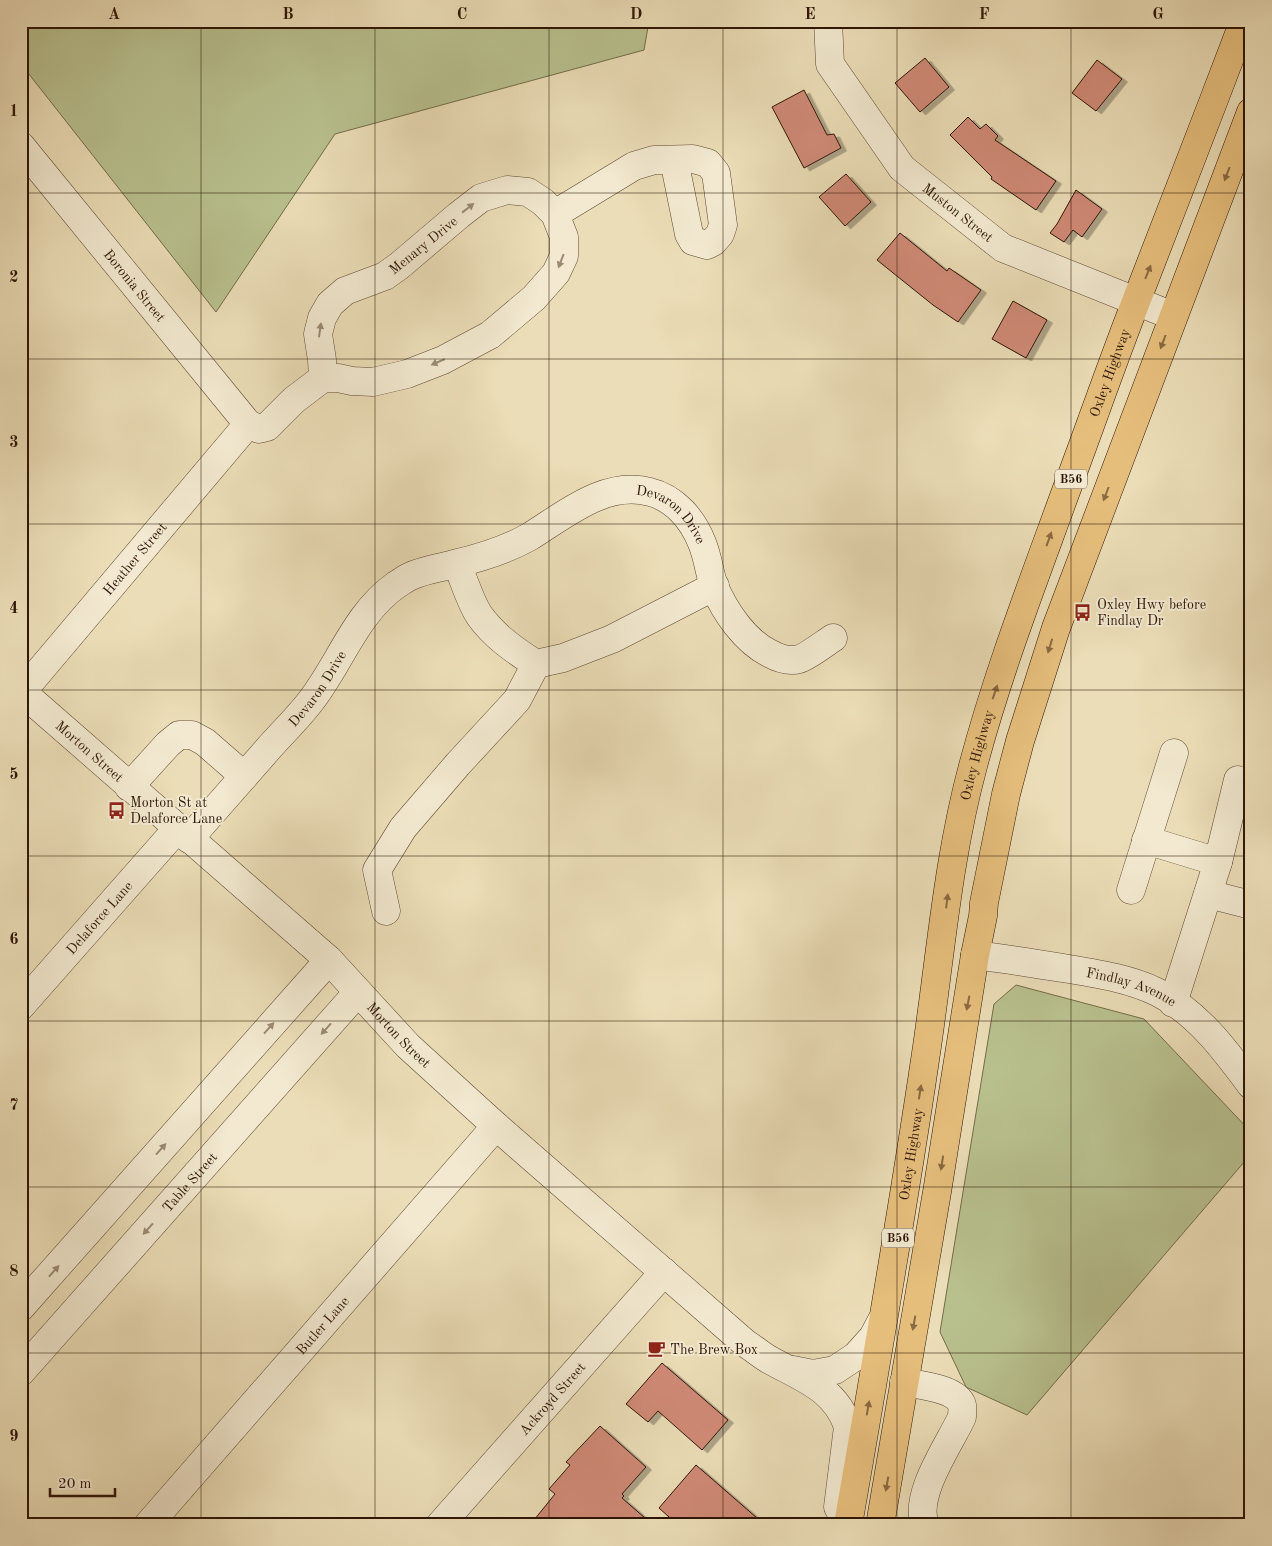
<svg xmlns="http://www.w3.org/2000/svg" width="1272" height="1546" viewBox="0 0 1272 1546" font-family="'Old Standard TT',serif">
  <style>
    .green { fill: #b8c08e; stroke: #736b4a }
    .building { fill: #d08a77; stroke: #2e1606; filter: url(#shadow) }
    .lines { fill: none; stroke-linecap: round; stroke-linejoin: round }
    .minor-casing { stroke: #5d4832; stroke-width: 29 }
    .major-casing { stroke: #2e1606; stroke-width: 29 }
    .minor { stroke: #f2e9d0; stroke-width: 28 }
    .major { stroke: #e6be7c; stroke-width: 28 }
    .oneway { fill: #8a6a41 }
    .oneway2 { fill: #9a8a75 }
    .grid { fill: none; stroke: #2e1606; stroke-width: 1; stroke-opacity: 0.55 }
    .labels { text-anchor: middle; stroke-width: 4; stroke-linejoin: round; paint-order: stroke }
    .shield { fill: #f2e9d0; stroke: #695543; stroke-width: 1 }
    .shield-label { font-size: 12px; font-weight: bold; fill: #2e1606 }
    .street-label { font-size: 14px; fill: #2e1606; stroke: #f2e9d0 }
    .poi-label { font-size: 14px; fill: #2e1606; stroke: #f2e9d0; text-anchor: start }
    .neatline { fill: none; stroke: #2e1606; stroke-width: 2 }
    .grid-label { font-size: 16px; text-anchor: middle; font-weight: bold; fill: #2e1606 }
  </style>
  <defs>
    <filter id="shadow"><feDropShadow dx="5.5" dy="3" stdDeviation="0" flood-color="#0004"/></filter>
  </defs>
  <rect width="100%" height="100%" fill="#ebddb7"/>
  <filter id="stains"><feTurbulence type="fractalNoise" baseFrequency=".004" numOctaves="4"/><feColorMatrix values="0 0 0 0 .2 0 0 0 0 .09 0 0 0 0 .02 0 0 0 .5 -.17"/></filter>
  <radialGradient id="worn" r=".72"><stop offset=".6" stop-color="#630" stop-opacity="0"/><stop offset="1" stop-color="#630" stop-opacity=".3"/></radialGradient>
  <g class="green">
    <polygon points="21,21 649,21 644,50 335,134 216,312 21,64"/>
    <polygon points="1016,985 1144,1019 1251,1132 1251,1154 1027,1415 966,1387 940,1332 994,1004"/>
  </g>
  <g class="building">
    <polygon points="925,58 949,87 920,112 895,83"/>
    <polygon points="1097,60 1122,79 1096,111 1072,93"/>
    <polygon points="804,90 827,135 834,134 841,148 804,168 772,107"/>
    <polygon points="968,117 980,129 986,124 998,136 995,140 1056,181 1036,210 991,179 992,177 950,135"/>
    <polygon points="846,174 871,202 845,226 819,197"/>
    <polygon points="1076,190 1102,209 1082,237 1073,230 1064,242 1050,233 1057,224"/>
    <polygon points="900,233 947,271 949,268 981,290 958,322 933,305 877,260"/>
    <polygon points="1013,301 1047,320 1026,358 992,339"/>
    <polygon points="662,1363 728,1420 702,1450 658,1411 648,1422 626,1404"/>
    <polygon points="600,1426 646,1467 622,1494 624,1496 622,1498 653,1525 530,1525 555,1494 549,1489 570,1465 566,1462"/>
    <polygon points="696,1465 765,1525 678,1525 659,1508"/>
  </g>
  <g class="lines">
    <defs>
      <g id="minor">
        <path id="s1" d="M828 21 830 64 902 168 1003 248 1173 316"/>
        <path id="s2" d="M21 146 248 424 259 429 267 427 294 400 323 378H338L352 381 373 382 407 374 443 360 490 335 534 298 556 273 564 256V237L555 214 543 202 528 192 507 190 481 198 459 215 399 266 385 276 345 291 330 304 322 318 318 334 322 360 323 378"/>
        <polyline points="555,214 634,166 654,160 693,159 708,163 716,173 723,225 720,234 713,242 707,245 693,241 689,234 674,160"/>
        <path d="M457 564C464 580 470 601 479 615 494 636 514 650 536 664L563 658 612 639 715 586"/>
        <path id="s3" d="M22 692 329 960 408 1046 496 1126 745 1343C753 1348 760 1354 768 1359 800 1377 836 1388 848 1427L838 1507 848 1525"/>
        <path id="s4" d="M21 693 248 424"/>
        <polyline points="129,787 168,744 179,735 192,735 205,742 244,776"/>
        <path id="s5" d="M189 839C215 809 242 779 268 749 282 733 297 719 310 702 340 664 355 614 396 585 401 582 406 578 411 576 424 570 440 568 454 564 480 558 506 550 529 537 565 515 605 480 650 492 675 498 693 520 702 543 708 557 709 572 714 586 725 612 745 641 769 653 778 658 789 662 799 659 807 657 825 643 833 638"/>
        <polyline points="1146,840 1218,862"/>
        <polyline points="1131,890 1174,753"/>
        <polyline points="1208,894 1251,905"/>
        <polyline points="386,911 377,870 403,828 458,764 517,700 536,664"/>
        <path id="s6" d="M975 955C1007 959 1038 964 1069 969 1099 974 1130 979 1157 992 1197 1012 1225 1050 1251 1085"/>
        <polyline points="1173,1003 1218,862 1238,780 1251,784"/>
        <path id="s7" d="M21 1006 177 829"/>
        <polyline points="21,1307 329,960"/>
        <polyline points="793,1370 813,1374 835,1370 856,1356 873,1337 882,1320"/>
        <path id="s8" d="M21 1372 358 992"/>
        <path d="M904 1382C919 1385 956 1388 962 1405 963 1408 962 1414 962 1417 949 1445 913 1495 925 1525"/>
        <path id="s9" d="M148 1525 496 1126"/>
        <path id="s10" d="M440 1525 664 1272"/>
      </g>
      <g id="major">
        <path id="s11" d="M848 1525C875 1370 902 1215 925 1060 940 962 947 862 973 766 998 672 1033 582 1066 491 1090 427 1112 363 1137 299 1172 207 1209 114 1244 21"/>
        <polyline points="880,1525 937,1192 975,955 983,916 984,903 1006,794 1020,741 1056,628 1251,112"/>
      </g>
    </defs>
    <use href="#minor" class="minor-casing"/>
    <use href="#major" class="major-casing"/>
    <use href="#minor" class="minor"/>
    <use href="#major" class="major"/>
  </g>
  <defs><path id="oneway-solid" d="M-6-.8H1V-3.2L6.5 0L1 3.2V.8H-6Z" transform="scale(1.25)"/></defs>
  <g class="oneway">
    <use href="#oneway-solid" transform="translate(1227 174) rotate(111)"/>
    <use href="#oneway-solid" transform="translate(1148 272) rotate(-68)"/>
    <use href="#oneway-solid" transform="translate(1163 342) rotate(111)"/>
    <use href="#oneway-solid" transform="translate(1106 494) rotate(111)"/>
    <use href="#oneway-solid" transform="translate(1049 539) rotate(-70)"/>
    <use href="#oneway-solid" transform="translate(1050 646) rotate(107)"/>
    <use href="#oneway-solid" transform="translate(995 692) rotate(-71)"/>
    <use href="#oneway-solid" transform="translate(947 901) rotate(-83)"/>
    <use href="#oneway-solid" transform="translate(968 1003) rotate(101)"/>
    <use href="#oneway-solid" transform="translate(920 1092) rotate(-81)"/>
    <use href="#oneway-solid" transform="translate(942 1163) rotate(99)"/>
    <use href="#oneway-solid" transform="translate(914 1323) rotate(100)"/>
    <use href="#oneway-solid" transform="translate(868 1408) rotate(-80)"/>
    <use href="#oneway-solid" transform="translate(887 1484) rotate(100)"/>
  </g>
  <g class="oneway2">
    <use href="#oneway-solid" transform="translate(468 208) rotate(-38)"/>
    <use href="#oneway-solid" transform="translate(561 261) rotate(111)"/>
    <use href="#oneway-solid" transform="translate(320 330) rotate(-82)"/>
    <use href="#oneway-solid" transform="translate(438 362) rotate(157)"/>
    <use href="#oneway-solid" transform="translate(269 1028) rotate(-48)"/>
    <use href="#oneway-solid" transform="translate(326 1029) rotate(132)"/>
    <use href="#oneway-solid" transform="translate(161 1149) rotate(-48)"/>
    <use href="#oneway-solid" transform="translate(148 1229) rotate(132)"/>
    <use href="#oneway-solid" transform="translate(54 1271) rotate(-48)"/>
  </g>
  <path class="grid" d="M201 21V1525M375 21V1525M549 21V1525M723 21V1525M897 21V1525M1071 21V1525M21 193H1251M21 359H1251M21 524H1251M21 690H1251M21 856H1251M21 1021H1251M21 1187H1251M21 1353H1251"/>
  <defs>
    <symbol id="bus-bare" viewBox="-9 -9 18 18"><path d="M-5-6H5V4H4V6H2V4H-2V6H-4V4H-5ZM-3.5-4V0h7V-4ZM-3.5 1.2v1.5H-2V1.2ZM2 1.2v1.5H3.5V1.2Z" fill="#8f2418" stroke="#f2e9d0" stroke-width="2.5" paint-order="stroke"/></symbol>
    <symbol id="cafe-bare" viewBox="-9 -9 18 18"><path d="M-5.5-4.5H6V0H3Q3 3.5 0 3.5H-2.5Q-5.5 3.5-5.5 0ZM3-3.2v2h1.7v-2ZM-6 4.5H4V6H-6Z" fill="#8f2418" stroke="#f2e9d0" stroke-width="2.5" paint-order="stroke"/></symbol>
  </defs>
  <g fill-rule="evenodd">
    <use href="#bus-bare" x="1070" y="600" width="25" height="25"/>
    <use href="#bus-bare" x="104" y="798" width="25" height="25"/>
    <use href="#cafe-bare" x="644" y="1336" width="25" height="25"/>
  </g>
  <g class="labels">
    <g class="shield">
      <rect x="1055" y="469.5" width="32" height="19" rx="4"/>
      <rect x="882" y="1228.5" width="32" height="19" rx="4"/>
    </g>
    <g class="shield-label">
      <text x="1071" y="483">B56</text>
      <text x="898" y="1242">B56</text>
    </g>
    <g class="street-label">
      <text dy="5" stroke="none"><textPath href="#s1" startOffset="241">Muston Street</textPath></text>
      <text transform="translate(423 245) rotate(-39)" y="5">Menary Drive</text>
      <text dy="5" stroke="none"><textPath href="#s2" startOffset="180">Boronia Street</textPath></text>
      <text dy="5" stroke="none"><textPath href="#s11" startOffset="1186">Oxley Highway</textPath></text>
      <text dy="5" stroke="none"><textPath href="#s5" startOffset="635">Devaron Drive</textPath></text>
      <text dy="5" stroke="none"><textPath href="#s4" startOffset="176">Heather Street</textPath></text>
      <text dy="5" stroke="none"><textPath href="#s5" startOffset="198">Devaron Drive</textPath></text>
      <text dy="5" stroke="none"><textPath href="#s3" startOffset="90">Morton Street</textPath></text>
      <text dy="5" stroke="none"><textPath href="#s11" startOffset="781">Oxley Highway</textPath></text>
      <text dy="5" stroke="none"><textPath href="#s7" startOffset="118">Delaforce Lane</textPath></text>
      <text dy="5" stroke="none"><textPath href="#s6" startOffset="160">Findlay Avenue</textPath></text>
      <text dy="5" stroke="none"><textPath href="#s3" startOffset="510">Morton Street</textPath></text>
      <text dy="5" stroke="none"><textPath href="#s11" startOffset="376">Oxley Highway</textPath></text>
      <text dy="5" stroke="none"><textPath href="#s8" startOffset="254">Table Street</textPath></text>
      <text dy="5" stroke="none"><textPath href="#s9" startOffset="265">Butler Lane</textPath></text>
      <text dy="5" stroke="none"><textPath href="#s10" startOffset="169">Ackroyd Street</textPath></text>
    </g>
    <g class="poi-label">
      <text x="1097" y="609">Oxley Hwy before<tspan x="1097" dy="16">Findlay Dr</tspan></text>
      <text x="130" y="807">Morton St at<tspan x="130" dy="16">Delaforce Lane</tspan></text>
      <text x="670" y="1354">The Brew Box</text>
    </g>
  </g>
  <rect width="1272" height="1546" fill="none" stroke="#ebddb7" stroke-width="55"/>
  <path d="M50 1488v8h65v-8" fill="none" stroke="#2e1606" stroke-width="2.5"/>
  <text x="58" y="1488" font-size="15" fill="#2e1606" stroke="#f2e9d0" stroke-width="4" paint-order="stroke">20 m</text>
  <rect x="28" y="28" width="1216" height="1490" class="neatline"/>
  <g class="grid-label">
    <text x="114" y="19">A</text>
    <text x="288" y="19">B</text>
    <text x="462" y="19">C</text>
    <text x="636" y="19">D</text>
    <text x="810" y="19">E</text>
    <text x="984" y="19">F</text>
    <text x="1158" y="19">G</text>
    <text x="14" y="116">1</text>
    <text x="14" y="282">2</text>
    <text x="14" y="447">3</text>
    <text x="14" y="613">4</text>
    <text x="14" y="779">5</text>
    <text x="14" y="944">6</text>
    <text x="14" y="1110">7</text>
    <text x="14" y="1276">8</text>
    <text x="14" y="1441">9</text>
  </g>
  <rect width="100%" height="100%" filter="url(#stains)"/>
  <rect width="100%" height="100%" fill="url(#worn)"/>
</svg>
